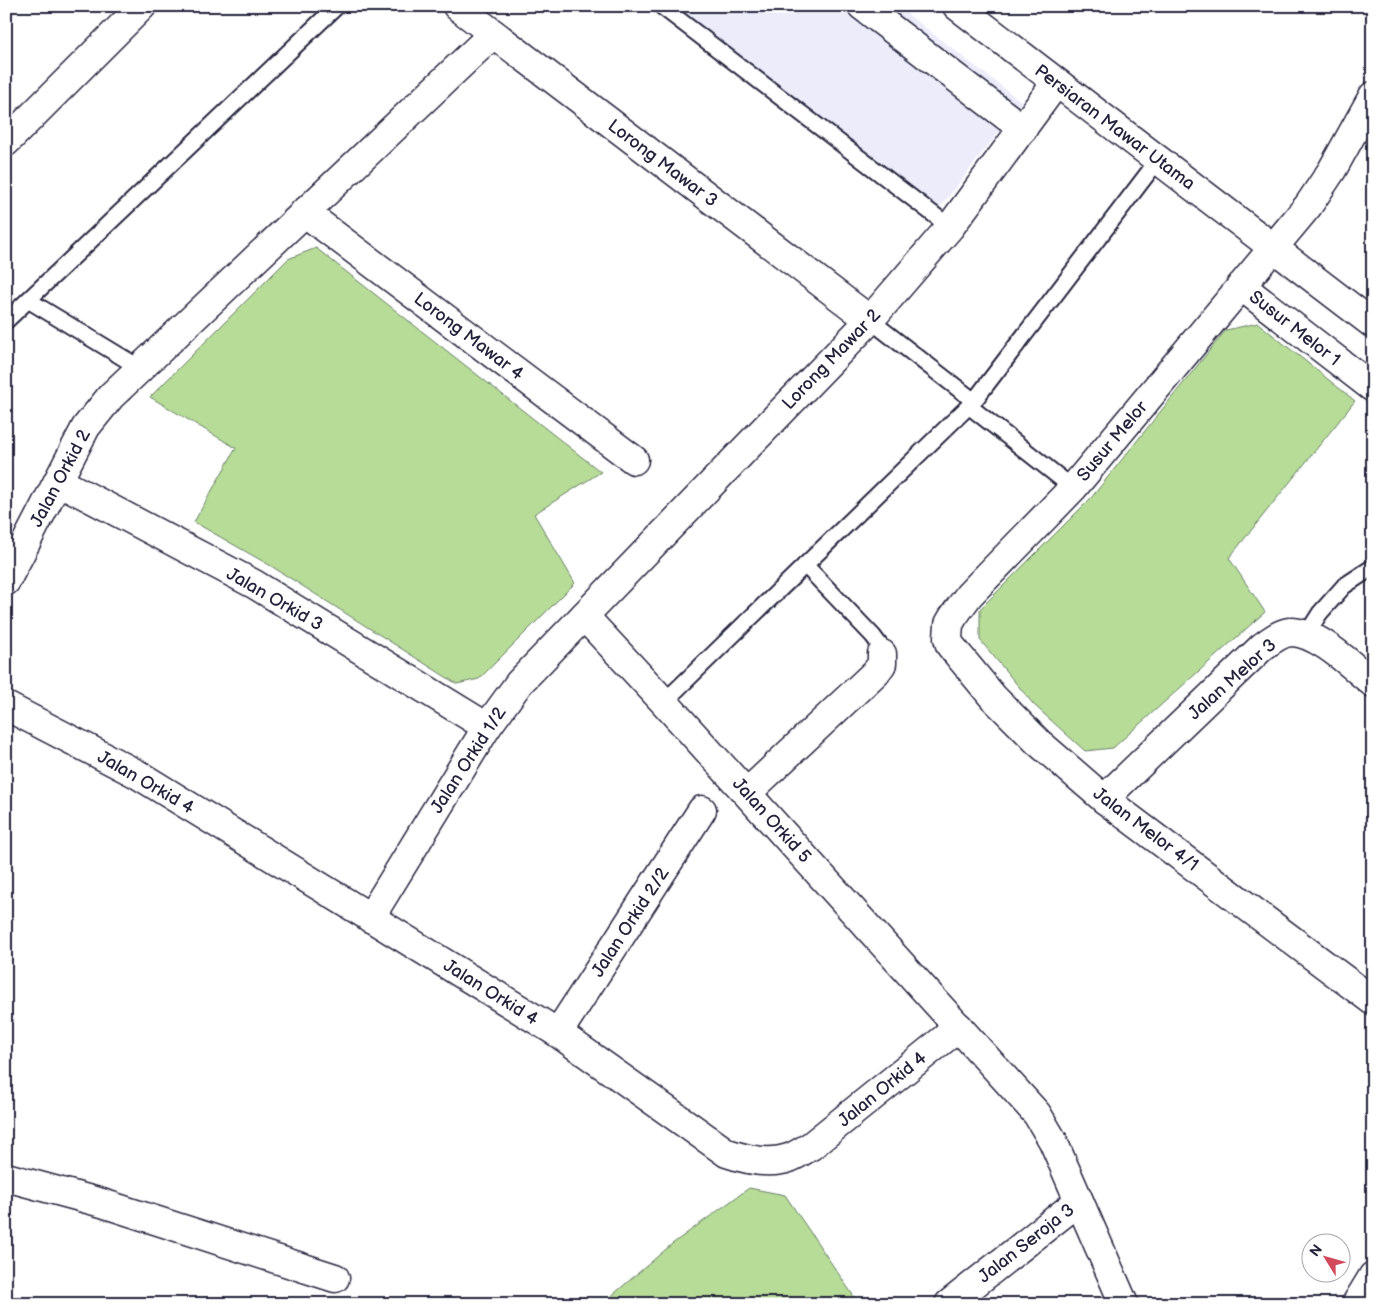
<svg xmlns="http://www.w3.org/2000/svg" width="1379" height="1310" viewBox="0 0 1379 1310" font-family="'Balsamiq Sans',sans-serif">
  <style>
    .built { fill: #ececfb }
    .green { fill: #b6dc97; stroke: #6c7f69 }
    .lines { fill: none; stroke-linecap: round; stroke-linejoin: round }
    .lane-casing { stroke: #22223b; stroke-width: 19 }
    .street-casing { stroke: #22223b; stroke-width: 31 }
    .secondary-casing { stroke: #22223b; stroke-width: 31 }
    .lane { stroke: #fff; stroke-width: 15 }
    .street { stroke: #fff; stroke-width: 28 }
    .secondary { stroke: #fff; stroke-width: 28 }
    .labels { text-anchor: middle; stroke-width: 5; stroke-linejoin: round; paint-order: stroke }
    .street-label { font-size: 18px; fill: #22223b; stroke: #fff }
  </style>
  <rect width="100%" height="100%" fill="#fff"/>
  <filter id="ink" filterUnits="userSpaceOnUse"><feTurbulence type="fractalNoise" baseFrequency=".02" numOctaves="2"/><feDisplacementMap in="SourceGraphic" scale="10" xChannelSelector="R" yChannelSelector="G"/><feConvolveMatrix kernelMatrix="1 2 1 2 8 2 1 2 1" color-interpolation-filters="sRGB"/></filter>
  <g filter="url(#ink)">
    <polygon class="built" points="673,6 897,6 1022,102 938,210"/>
    <g class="green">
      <polygon points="316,248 601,472 534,514 575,583 479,679 457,684 271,566 194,522 236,448 150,397 288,259"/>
      <polygon points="1258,323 1355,401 1229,558 1265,612 1113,748 1085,751 1034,705 980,640 980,609 1091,498 1226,330"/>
      <polygon points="749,1188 785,1195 859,1304 602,1304 672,1244"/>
    </g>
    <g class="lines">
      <defs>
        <g id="lane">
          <polyline points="661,6 950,227"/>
          <polyline points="28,300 140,368"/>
          <polyline points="870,320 974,401"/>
          <polyline points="6,321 337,6"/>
          <polyline points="969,406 1073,488"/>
          <polyline points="805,565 873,636 879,644 882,654"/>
          <polyline points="1306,635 1320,613 1344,586 1373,567"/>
          <polyline points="664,702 974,401 1158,160"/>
        </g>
        <g id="street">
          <polyline points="457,6 870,320"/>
          <polyline points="862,6 1023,129"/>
          <polyline points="1373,96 1332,170 1308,206 1073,488 969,595 953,617 949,624 948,638 950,645 993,697 1038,742 1104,799 1373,1001"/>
          <polyline points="6,142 142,6"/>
          <polyline points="304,212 634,460"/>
          <polyline points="1241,286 1373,388"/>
          <polyline points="58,481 254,584 487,727"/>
          <polyline points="6,581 86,427 111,396 493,34"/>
          <polyline points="584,616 664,702 1037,1114 1053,1141 1124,1304"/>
          <path d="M6 706 137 774 558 1033 727 1153C747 1160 769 1165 789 1158 797 1155 804 1150 811 1146L959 1027"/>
          <polyline points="747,793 876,672 882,664 882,654"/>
          <path d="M1104 799 1262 647C1270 641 1280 633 1290 632 1317 631 1353 667 1373 683"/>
          <polyline points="370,918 487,727 519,683 870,320 950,227 1056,83"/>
          <polyline points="558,1033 702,810"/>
          <polyline points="6,1177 102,1203 335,1278"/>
          <polyline points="949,1304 1079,1201"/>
          <polyline points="1356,1304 1373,1276"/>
        </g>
        <polyline id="secondary" points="957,6 1373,324"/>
      </defs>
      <use href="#lane" class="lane-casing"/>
      <use href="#street" class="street-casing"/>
      <use href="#secondary" class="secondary-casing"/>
      <use href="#lane" class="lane"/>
      <use href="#street" class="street"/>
      <use href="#secondary" class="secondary"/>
    </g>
  </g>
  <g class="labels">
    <g class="street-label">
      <text transform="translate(1115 127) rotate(37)" y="6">Persiaran Mawar Utama</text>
      <text transform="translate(663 163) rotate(37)" y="6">Lorong Mawar 3</text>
      <text transform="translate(1295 328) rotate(38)" y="6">Susur Melor 1</text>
      <text transform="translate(469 336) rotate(37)" y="6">Lorong Mawar 4</text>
      <text transform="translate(831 359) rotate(-46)" y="6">Lorong Mawar 2</text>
      <text transform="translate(1112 441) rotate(-50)" y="6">Susur Melor</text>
      <text transform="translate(60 478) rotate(-62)" y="6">Jalan Orkid 2</text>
      <text transform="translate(275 599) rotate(30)" y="6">Jalan Orkid 3</text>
      <text transform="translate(1232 679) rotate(-42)" y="6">Jalan Melor 3</text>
      <text transform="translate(468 760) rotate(-57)" y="6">Jalan Orkid 1/2</text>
      <text transform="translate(146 782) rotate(30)" y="6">Jalan Orkid 4</text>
      <text transform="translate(772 820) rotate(48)" y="6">Jalan Orkid 5</text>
      <text transform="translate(1146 829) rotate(37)" y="6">Jalan Melor 4/1</text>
      <text transform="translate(630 922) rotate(-57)" y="6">Jalan Orkid 2/2</text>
      <text transform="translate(491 992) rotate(32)" y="6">Jalan Orkid 4</text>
      <text transform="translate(882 1089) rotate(-39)" y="6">Jalan Orkid 4</text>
      <text transform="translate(1026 1243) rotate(-38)" y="6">Jalan Seroja 3</text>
    </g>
  </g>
  <rect width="1379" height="1310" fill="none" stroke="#fff" stroke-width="25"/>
  <rect x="12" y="12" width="1354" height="1285" fill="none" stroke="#22223b" stroke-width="2" filter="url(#ink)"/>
  <g transform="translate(1326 1258) rotate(307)"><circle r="24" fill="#ffffff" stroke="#a7a7b1"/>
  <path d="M0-4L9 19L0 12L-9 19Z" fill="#d1495b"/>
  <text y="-8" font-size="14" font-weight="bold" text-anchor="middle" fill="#22223b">N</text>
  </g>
</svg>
